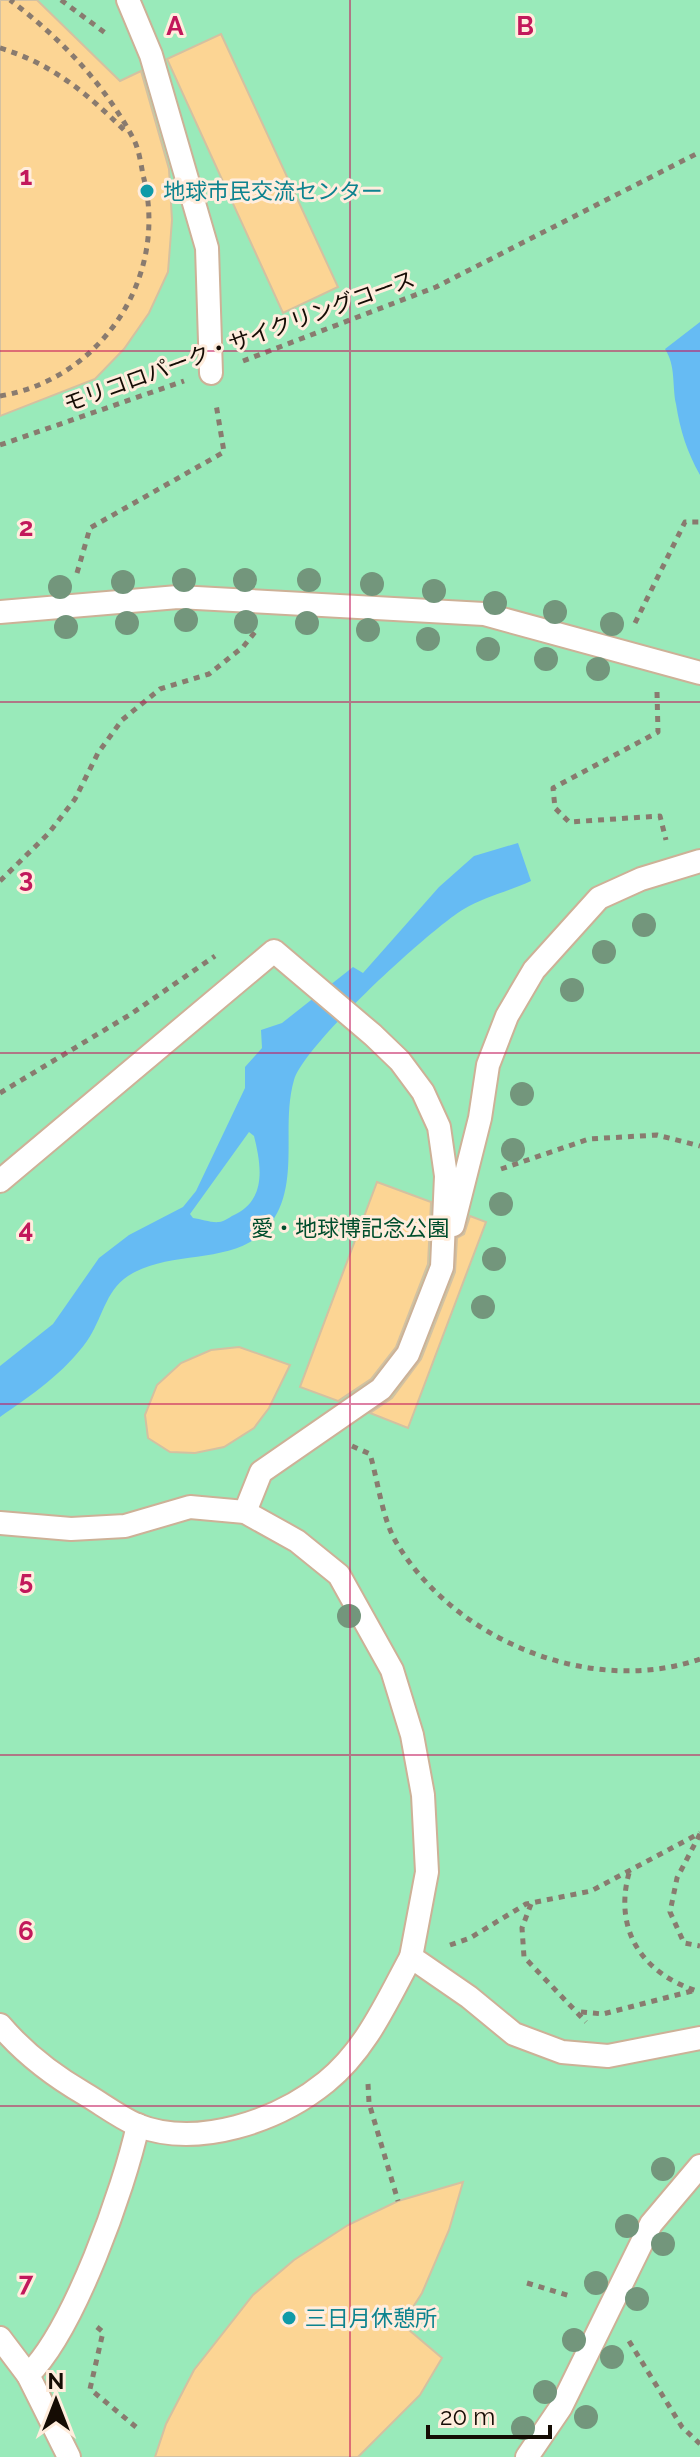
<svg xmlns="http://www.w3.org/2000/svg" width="700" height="2457" viewBox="0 0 700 2457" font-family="Raleway,'Noto Sans JP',sans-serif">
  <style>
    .green { fill: #99eaba }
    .water { fill: #66bbf3; fill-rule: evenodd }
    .building { fill: #fcd594; stroke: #d4c1a1; stroke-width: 2 }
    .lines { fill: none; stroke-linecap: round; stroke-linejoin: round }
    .service-casing { stroke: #cdb197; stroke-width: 26 }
    .path { stroke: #897b6f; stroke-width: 5; stroke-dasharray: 6 6; stroke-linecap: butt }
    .service { stroke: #fff; stroke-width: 22 }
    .tree { fill: #73967c }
    .grid { fill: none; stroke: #c2185b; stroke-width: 2; stroke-opacity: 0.55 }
    .culture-dot { fill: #0f9aa8; stroke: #ffeddd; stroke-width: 3 }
    .labels { text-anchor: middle; stroke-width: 6; stroke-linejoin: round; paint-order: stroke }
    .culture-label { font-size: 22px; fill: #0d838f; stroke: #ffeddd; text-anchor: start }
    .street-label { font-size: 22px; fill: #150c04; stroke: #ffeddd }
    .park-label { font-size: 22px; fill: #014e2d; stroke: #ffeddd }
    .grid-label { font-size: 26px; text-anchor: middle; font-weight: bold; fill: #c2185b; stroke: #ffeddd; stroke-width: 6; stroke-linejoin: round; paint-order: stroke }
  </style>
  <rect width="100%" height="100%" fill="#ffeddd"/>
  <rect class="green" x="0" y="0" width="700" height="2457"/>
  <g class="water">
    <path d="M700 322V475C687 452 680 430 676 404 672 385 676 366 665 349Z"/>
    <path d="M518 843 531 881C510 891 484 897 464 909 430 929 304 1045 294 1080 280 1128 302 1186 268 1227 235 1267 171 1248 128 1276 105 1291 102 1320 87 1341 64 1373 32 1395 0 1417V1366L53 1324 99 1258 129 1235 183 1207 196 1191 245 1088V1067L262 1048 261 1030 282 1023 353 967 363 973 439 887 474 856ZM249 1132 254 1136C261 1164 267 1198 236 1214 231 1216 224 1222 219 1222 212 1223 201 1219 193 1218L190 1214Z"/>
  </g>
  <g class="building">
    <polygon points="0,0 37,0 120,81 141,71 169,169 172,220 168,272 149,313 124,349 95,379 0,416"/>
    <polygon points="221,34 338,287 283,313 167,59"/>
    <polygon points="377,1182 431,1202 428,1264 396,1347 371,1379 338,1401 300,1387"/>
    <polygon points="470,1216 486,1222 408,1428 370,1413 392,1398 421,1359 455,1272 457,1238 464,1234"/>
    <polygon points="239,1347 290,1365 269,1408 254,1428 224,1447 195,1453 170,1452 148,1438 145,1415 157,1385 181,1363 211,1350"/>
    <polygon points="463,2182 449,2230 422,2293 402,2324 442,2358 420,2395 358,2457 155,2457 166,2424 194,2370 253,2295 294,2260 348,2225 398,2201"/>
  </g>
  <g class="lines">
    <defs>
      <g id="service">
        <polyline points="128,0 151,55 207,248 211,373"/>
        <polyline points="0,612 178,597 484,614 700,673"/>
        <polyline points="0,1181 274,951 373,1035 400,1061 423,1092 439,1127 446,1176 442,1267 408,1354 381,1389 261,1472 245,1512"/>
        <polyline points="453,1225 480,1118 488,1065 507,1016 534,970 599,898 641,879 700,861"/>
        <polyline points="0,1523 71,1529 125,1526 190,1507 245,1512 297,1541 339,1575 392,1670 412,1735 423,1795 427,1872 411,1957 469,1997 514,2034 562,2052 608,2056 700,2038"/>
        <path d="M0 2025C23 2052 54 2076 85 2094 102 2104 119 2117 137 2125 197 2149 278 2121 326 2082 366 2050 387 2001 411 1957"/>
        <polyline points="0,2338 28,2375 69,2457"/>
        <path d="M28 2375C74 2330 124 2189 138 2125"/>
        <polyline points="527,2457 561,2407 651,2224 700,2166"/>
      </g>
    </defs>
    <use href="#service" class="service-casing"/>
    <g class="path">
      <polyline points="61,0 108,35"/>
      <path d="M0 48C53 64 89 95 127 133"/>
      <polyline points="243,361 436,287 700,152"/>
      <path d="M0 396C102 379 170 276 143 175 141 164 139 150 134 140 105 84 59 37 10 0"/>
      <polyline points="0,445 184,381"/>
      <polyline points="77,573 90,528 224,452 216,404"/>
      <polyline points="635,623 685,522 700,522"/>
      <polyline points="657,692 658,732 553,788 555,808 569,822 660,816 666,840"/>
      <polyline points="0,881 48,834 75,799 98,753 122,720 160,689 209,674 243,647 255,632"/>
      <polyline points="0,1093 131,1014 215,956"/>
      <polyline points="501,1169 589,1139 657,1135 700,1146"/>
      <path d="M352 1446 370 1454C378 1481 382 1518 396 1542 454 1640 591 1697 700 1659"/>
      <polyline points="700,1834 677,1878 670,1912 684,1943 700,1946"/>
      <path d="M629 1873C613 1932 644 1975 700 1992"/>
      <polyline points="531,1904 522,1928 524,1957 586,2022"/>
      <polyline points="450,1945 470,1938 526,1904 591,1891 700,1833"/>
      <polyline points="581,2012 603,2014 696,1990"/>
      <polyline points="368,2084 369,2103 398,2201"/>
      <polyline points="527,2283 570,2296"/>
      <polyline points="97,2327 103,2332 90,2389 136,2427"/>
      <polyline points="629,2341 682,2427 700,2444"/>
    </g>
    <use href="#service" class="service"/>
  </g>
  <g class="tree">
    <circle cx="184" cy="580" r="12"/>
    <circle cx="245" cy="580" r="12"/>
    <circle cx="309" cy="580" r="12"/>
    <circle cx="123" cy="582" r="12"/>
    <circle cx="372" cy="584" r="12"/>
    <circle cx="60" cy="587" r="12"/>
    <circle cx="434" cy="591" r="12"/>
    <circle cx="495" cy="603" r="12"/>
    <circle cx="555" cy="612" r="12"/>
    <circle cx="186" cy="620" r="12"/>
    <circle cx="246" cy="622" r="12"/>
    <circle cx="127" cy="623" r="12"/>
    <circle cx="307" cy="623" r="12"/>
    <circle cx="612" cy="624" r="12"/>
    <circle cx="66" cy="627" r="12"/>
    <circle cx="368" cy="630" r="12"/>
    <circle cx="428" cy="639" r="12"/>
    <circle cx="488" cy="649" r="12"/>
    <circle cx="546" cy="659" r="12"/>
    <circle cx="598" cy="669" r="12"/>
    <circle cx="644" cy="925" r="12"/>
    <circle cx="604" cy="952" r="12"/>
    <circle cx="572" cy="990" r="12"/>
    <circle cx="522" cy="1094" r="12"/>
    <circle cx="513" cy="1150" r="12"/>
    <circle cx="501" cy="1204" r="12"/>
    <circle cx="494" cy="1259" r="12"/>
    <circle cx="483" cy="1307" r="12"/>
    <circle cx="349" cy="1616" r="12"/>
    <circle cx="663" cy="2169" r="12"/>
    <circle cx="627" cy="2226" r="12"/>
    <circle cx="663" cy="2244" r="12"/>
    <circle cx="596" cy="2283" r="12"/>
    <circle cx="637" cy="2299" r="12"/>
    <circle cx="574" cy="2340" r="12"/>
    <circle cx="612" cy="2357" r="12"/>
    <circle cx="545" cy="2392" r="12"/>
    <circle cx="586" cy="2417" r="12"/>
    <circle cx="523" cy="2428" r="12"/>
  </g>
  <path class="grid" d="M350 0V2457M0 351H700M0 702H700M0 1053H700M0 1404H700M0 1755H700M0 2106H700"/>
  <g class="culture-dot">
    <circle cx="147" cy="191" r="8"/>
    <circle cx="289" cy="2318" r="8"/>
  </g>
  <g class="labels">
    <g class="culture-label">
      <text x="163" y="199">地球市民交流センター</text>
      <text x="305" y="2326">三日月休憩所</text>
    </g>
    <g class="street-label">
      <text transform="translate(239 341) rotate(-20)" y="8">モリコロパーク・サイクリングコース</text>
    </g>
    <g class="park-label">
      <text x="350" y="1236">愛・地球博記念公園</text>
    </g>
  </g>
  <g class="grid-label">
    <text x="175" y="35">A</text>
    <text x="525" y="35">B</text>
    <text x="26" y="185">1</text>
    <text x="26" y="536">2</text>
    <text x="26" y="887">3</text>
    <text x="26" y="1238">4</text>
    <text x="26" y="1589">5</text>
    <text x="26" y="1940">6</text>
    <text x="26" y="2291">7</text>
  </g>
  <g transform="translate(56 2401)" stroke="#ffeddd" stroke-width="6" paint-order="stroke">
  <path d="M0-6L14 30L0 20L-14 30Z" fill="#150c04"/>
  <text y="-12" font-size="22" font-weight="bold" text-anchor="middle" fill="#150c04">N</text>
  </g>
  <path d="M428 2425v12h122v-12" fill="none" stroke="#150c04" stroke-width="4"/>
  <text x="440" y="2425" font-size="24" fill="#150c04" stroke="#ffeddd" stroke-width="6" paint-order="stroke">20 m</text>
</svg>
